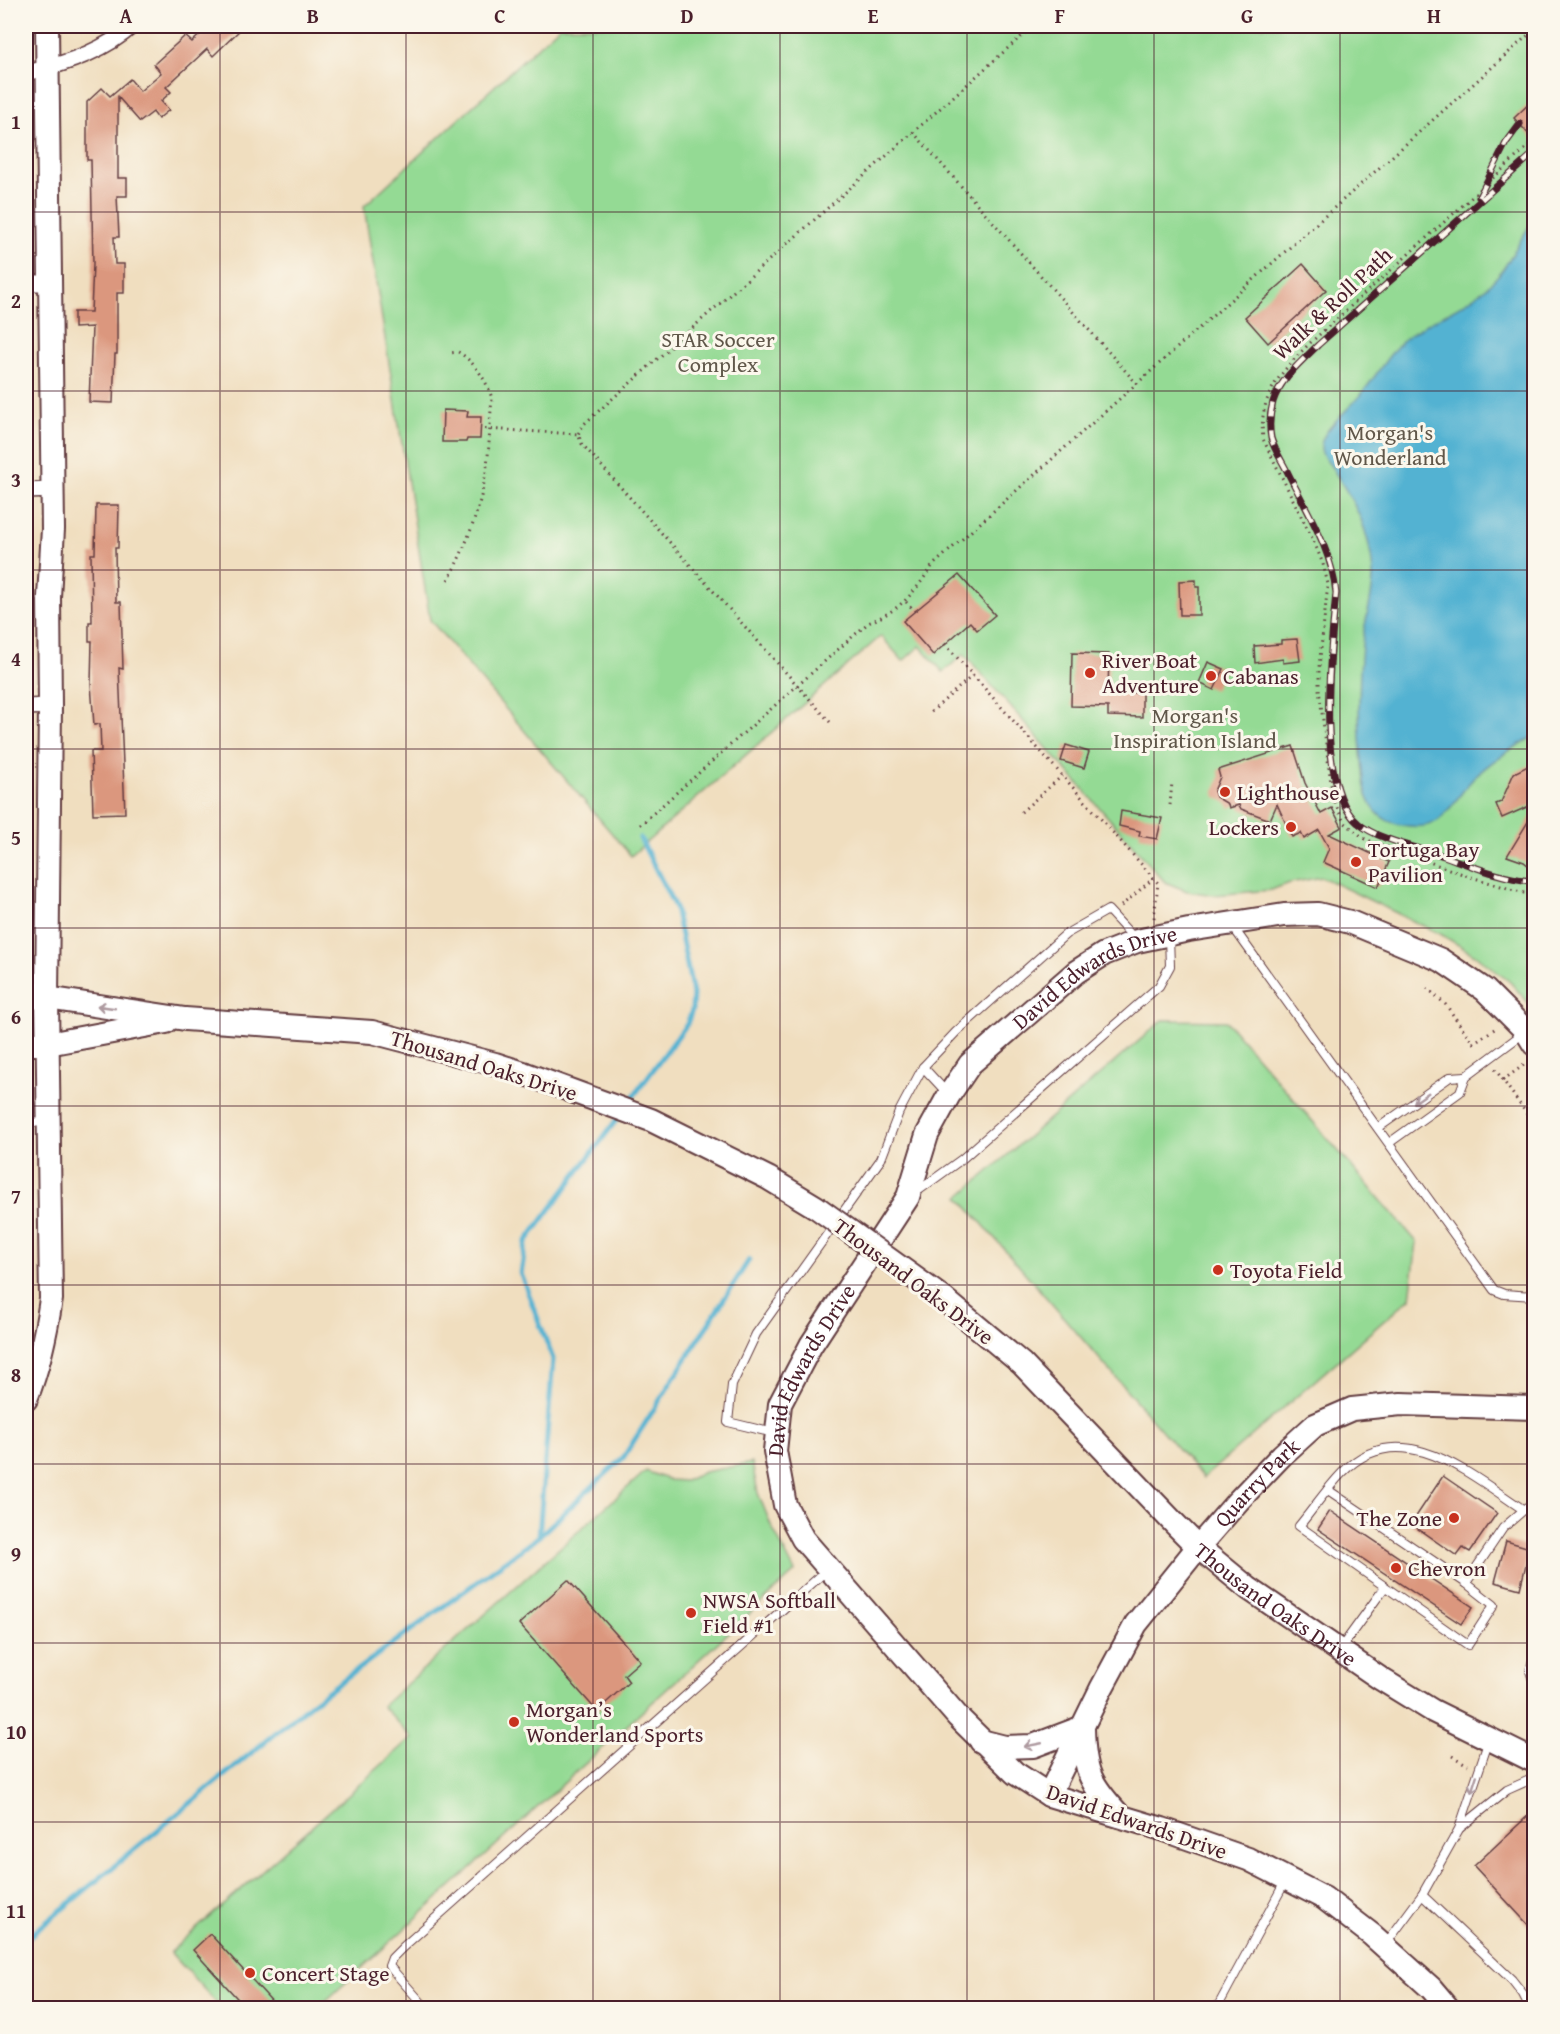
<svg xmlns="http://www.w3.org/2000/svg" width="1560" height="2034" viewBox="0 0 1560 2034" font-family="'Gentium Book Plus',serif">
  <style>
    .green { fill: #94da94; stroke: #6f7c60; stroke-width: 1.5 }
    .water { fill: #53b2d2; stroke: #4e687e; stroke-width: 1.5 }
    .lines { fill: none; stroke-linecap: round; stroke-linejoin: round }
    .stream { stroke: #53b2d2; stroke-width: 5 }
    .building { fill: #db977e }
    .lane-casing { stroke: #633c41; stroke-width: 10 }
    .street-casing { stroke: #633c41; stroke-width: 18 }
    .secondary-casing { stroke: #633c41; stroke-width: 26 }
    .path { stroke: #633c41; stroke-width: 3; stroke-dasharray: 1.5 4.5; stroke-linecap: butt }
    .lane { stroke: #fff; stroke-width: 8 }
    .street { stroke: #fff; stroke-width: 15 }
    .secondary { stroke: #fff; stroke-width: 22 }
    .rail-casing { stroke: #4a1f2b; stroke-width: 7 }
    .rail { stroke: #fbf7ec; stroke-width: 4.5; stroke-dasharray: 14; stroke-linecap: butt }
    .secondary-bridge-casing { stroke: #633c41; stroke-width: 26; stroke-linecap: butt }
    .secondary-bridge { stroke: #fff; stroke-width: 22 }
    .oneway { stroke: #ae9aa0 }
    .grid { fill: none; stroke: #4a1f2b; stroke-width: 1.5; stroke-opacity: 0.55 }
    .poi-dot { fill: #c8321e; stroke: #fbf7ec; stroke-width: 2 }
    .labels { text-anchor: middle; stroke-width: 6; stroke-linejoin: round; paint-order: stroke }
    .street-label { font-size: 22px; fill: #4a1f2b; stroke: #fbf7ec }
    .park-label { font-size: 22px; fill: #60574a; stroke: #fbf7ec }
    .poi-label { font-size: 22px; fill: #4a1f2b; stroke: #fbf7ec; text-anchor: start }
    .neatline { fill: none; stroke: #4a1f2b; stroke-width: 2 }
    .grid-label { font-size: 20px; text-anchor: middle; font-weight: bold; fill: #4a1f2b }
  </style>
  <rect width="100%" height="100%" fill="#fbf7ec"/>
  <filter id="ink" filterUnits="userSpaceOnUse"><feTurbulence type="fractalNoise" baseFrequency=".0167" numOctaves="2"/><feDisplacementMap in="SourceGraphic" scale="12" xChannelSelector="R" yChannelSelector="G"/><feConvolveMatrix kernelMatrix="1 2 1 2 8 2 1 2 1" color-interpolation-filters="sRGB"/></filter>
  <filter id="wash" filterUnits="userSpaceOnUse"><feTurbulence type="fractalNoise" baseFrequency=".008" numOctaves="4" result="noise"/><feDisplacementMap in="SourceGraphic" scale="24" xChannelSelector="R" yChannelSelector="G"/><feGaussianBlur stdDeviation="1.35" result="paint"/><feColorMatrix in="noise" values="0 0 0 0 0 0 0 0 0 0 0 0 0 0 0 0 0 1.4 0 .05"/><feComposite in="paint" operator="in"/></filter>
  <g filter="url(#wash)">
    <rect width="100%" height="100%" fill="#f0debf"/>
    <g class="green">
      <polygon points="560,26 1534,26 1534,1009 1510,982 1475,955 1442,935 1322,877 1290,883 1271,890 1214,895 1187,891 1165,882 964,654 943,672 920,646 903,661 881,636 631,856 430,620 364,206"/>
      <polygon points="1163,1020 1226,1021 1417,1242 1410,1298 1203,1478 959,1197"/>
      <polygon points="752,1463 758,1493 771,1525 795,1572 318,2008 221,2008 170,1952 412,1738 382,1706 646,1471 669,1480 685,1481 704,1472"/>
    </g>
    <path class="water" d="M1534 220V736C1512 749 1490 761 1472 780 1462 791 1447 815 1437 821 1425 829 1410 827 1397 824 1385 821 1375 813 1370 802 1365 793 1364 782 1363 771 1358 730 1358 687 1362 645 1364 620 1374 598 1373 573 1370 530 1356 505 1333 469 1327 460 1318 454 1322 441 1325 429 1347 410 1356 400 1376 379 1387 352 1411 334 1437 316 1468 306 1491 283 1510 265 1518 240 1534 220Z"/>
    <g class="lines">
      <g class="stream">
        <polyline points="627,1105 687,1024 692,1010 693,994 675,907 640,838"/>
        <polyline points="539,1536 553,1359 521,1274 526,1242 620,1115"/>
        <polyline points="26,1939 313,1702 538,1537 623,1458 749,1260"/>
      </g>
    </g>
    <g id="blocks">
      <g class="building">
        <polygon points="209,26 244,26 213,56 207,49 166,87 171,92 161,101 169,110 158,119 153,112 140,122 118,97 118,178 127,178 127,196 117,196 119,237 114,237 115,264 124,264 124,293 117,293 117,354 115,354 113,403 89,402 92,327 74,328 74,312 91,312 93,264 91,160 87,160 87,102 102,88 110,96 130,79 140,91 161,73 154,64 185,36 192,42"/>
        <polygon points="1534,99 1534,140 1514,118"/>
        <polygon points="1303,264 1326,290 1268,343 1245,317"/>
        <polygon points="443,410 468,411 467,417 481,417 480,439 467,439 466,442 442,442"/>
        <polygon points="96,505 119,505 118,548 115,548 116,602 121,602 123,669 119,668 125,813 93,814 91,751 101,751 100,724 94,725 91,684 92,641 89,641 89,622 92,622 91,554 95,554"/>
        <polygon points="959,575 995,615 977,630 970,622 933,655 903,621"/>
        <polygon points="1196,580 1196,587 1199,587 1199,615 1180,615 1179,581"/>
        <polygon points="1297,639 1300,661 1283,663 1283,659 1255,663 1254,646 1281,644 1281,640"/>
        <polygon points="1072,653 1109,654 1108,692 1142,693 1142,717 1108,716 1108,707 1071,706"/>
        <polygon points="1208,662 1224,669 1214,690 1199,683"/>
        <polygon points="1066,745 1089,752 1084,768 1061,761"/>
        <polygon points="1293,746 1305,783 1321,814 1332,808 1342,827 1329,834 1389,862 1378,887 1323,862 1329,848 1319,830 1304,839 1301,833 1292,837 1277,804 1270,820 1241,809 1239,805 1229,808 1228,804 1216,797 1214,791 1220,777 1218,770"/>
        <polygon points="1534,763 1534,804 1502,818 1496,804 1501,802 1514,773"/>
        <polygon points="1121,811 1162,818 1157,839 1139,836 1140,831 1119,826"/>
        <polygon points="1534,812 1534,870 1524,862 1507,856"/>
        <polygon points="1443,1476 1497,1513 1470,1552 1463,1548 1457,1556 1411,1524"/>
        <polygon points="1330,1511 1473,1607 1461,1624 1318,1529"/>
        <polygon points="1506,1541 1530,1548 1520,1589 1495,1582"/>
        <polygon points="568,1580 640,1661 624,1675 629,1682 597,1711 519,1624"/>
        <polygon points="1534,1810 1534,1931 1474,1866"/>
        <polygon points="210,1934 278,2008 246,2008 193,1950"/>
      </g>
    </g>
  </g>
  <g filter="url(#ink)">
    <use href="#blocks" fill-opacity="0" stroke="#633c41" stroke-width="1.5"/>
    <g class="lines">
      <defs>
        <g id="lane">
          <polyline points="1233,927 1494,1290 1504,1294 1534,1296"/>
          <polyline points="923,1067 948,1094"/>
          <polyline points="26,1123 45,1122"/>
          <polyline points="1378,1128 1450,1077 1466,1076"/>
          <polyline points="1389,1143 1460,1092 1466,1076 1525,1032"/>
          <polyline points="915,1193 962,1159 1159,986 1170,966 1169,937"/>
          <polyline points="774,1433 728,1422 732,1385 756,1334 881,1159 899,1112 923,1067 956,1032 1066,934 1108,910 1134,938"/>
          <polyline points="1328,1490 1466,1583"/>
          <path d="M1524 1510C1472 1476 1401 1413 1343 1472 1327 1488 1314 1508 1299 1526L1468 1645 1494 1605 1466 1583 1503 1528 1534 1501"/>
          <polyline points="1340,1649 1385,1587"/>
          <polyline points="1534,1656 1530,1671 1534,1683"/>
          <polyline points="1460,1828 1507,1790 1534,1778"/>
          <polyline points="1422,1895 1512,1980 1523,1994 1530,2008"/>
          <polyline points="1385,1945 1422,1895 1459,1829 1489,1740"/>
          <polyline points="426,2008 389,1966 392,1958 403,1947 827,1570"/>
          <polyline points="1217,2008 1286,1880"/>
        </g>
        <g id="street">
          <path d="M26 73C63 65 103 52 132 26"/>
          <polyline points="26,283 51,283"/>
          <polyline points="26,491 53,490"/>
          <polyline points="26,707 50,706"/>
        </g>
        <g id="secondary">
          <polyline points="26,997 47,998 185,1019 372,1032 495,1064 523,1073"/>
          <polyline points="26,1044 48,1044 166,1022"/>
          <path id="s1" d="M944 1299 1022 1364 1174 1523 1198 1547 1248 1588 1381 1679 1433 1711 1534 1761"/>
          <path d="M26 1399C39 1366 46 1334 51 1299L47 998 50 706 49 597 53 529 47 26"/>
          <path d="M1083 1728C1084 1772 1090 1784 1120 1816"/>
          <polyline points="981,1741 1005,1747 1033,1746 1083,1727"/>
          <path id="s2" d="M1049 1795 1101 1689 1136 1624 1198 1547 1238 1501 1282 1455 1315 1425 1352 1409 1401 1404 1534 1408"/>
          <path id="s3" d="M1448 2008 1431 1988 1372 1935 1324 1898 1248 1859 1162 1829 1049 1795 1015 1773 958 1717 803 1539 785 1505 775 1451 780 1404 811 1345 908 1197 927 1135 949 1095 970 1064 1076 972 1104 954 1137 941 1189 930 1284 915 1318 914 1350 922 1441 960 1485 990 1526 1031 1534 1044"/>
        </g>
      </defs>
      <use href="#lane" class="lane-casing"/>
      <use href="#street" class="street-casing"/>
      <use href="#secondary" class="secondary-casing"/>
      <g class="path">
        <polyline points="913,132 1137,384"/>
        <path d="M1534 141 1310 343C1281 372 1258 396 1263 439L1315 544 1323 564 1328 584 1319 667V689L1333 799 1344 822 1365 839 1471 877 1524 893H1534"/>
        <polyline points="485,429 578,434"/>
        <path d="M448 580C465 549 477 517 484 483 490 456 489 427 492 399 488 382 473 360 458 352L450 353"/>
        <polyline points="906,602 915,611"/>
        <polyline points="945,644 1158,883 1154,918"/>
        <polyline points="931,712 972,676"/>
        <polyline points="830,722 582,444 578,434 584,424 1033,26"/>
        <polyline points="1170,805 1172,782"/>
        <polyline points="1021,812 1062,776"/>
        <path d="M640 825 868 623C902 609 913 594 933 565L1534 30"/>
        <polyline points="1121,906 1154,878"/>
        <polyline points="1427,988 1446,1005 1473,1043 1496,1028"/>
        <polyline points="1495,1069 1534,1124"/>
        <polyline points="1503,1080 1524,1065"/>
        <polyline points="1452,1756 1468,1765"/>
      </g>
      <use href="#lane" class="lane"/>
      <use href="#street" class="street"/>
      <use href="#secondary" class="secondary"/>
      <defs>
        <g id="rail">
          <path d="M1534 153 1318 345C1302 361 1280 379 1273 402 1270 413 1269 427 1271 438 1274 449 1282 461 1287 471 1306 510 1332 549 1336 593 1331 647 1314 786 1358 823 1376 839 1415 847 1438 854 1467 864 1504 880 1534 881"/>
          <polyline points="1479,197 1506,143 1520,124"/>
        </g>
      </defs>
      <use href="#rail" class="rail-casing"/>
      <use href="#rail" class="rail"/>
      <defs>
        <polyline id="secondary-bridge" points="523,1073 651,1120 768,1178 816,1207 944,1299"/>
      </defs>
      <use href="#secondary-bridge" class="secondary-bridge-casing"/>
      <use href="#secondary-bridge" class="secondary-bridge"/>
    </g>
    <defs><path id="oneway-shaft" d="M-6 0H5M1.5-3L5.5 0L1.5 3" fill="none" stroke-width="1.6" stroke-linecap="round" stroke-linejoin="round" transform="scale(1.5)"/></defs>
    <g class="oneway">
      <use href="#oneway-shaft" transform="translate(106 1007) rotate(-172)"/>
      <use href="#oneway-shaft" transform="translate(1421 1098) rotate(145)"/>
      <use href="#oneway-shaft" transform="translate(1033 1745) rotate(169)"/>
      <use href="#oneway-shaft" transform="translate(1474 1784) rotate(108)"/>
    </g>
  </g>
  <path class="grid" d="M220 26V2008M406 26V2008M593 26V2008M780 26V2008M967 26V2008M1154 26V2008M1340 26V2008M26 212H1534M26 391H1534M26 570H1534M26 749H1534M26 928H1534M26 1106H1534M26 1285H1534M26 1464H1534M26 1643H1534M26 1822H1534"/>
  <g class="poi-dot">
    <circle cx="1090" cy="673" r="6"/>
    <circle cx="1211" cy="676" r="6"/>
    <circle cx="1225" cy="792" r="6"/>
    <circle cx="1291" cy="827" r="6"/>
    <circle cx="1356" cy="862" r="6"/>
    <circle cx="1218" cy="1270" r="6"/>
    <circle cx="1454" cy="1518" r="6"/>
    <circle cx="1396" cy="1568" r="6"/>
    <circle cx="691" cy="1613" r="6"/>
    <circle cx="514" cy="1722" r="6"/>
    <circle cx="250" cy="1973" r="6"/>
  </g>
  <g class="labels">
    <g class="street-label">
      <text transform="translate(1332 303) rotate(-43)" y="8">Walk &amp; Roll Path</text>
      <text dy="8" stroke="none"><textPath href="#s3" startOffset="1504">David Edwards Drive</textPath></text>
      <text transform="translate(484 1065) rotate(17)" y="8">Thousand Oaks Drive</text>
      <text transform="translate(914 1281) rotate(37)" y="8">Thousand Oaks Drive</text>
      <text dy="8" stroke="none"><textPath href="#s3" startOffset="1000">David Edwards Drive</textPath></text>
      <text dy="8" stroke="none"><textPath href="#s2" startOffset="378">Quarry Park</textPath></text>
      <text dy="8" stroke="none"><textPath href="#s1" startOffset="452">Thousand Oaks Drive</textPath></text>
      <text transform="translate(1137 1821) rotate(19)" y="8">David Edwards Drive</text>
    </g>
    <g class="park-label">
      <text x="718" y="347">STAR Soccer<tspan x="718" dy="25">Complex</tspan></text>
      <text x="1390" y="440">Morgan's<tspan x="1390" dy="25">Wonderland</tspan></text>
      <text x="1195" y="723">Morgan's<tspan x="1195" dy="25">Inspiration Island</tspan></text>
    </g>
    <g class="poi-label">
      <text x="1102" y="668">River Boat<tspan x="1102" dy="25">Adventure</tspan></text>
      <text x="1223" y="684">Cabanas</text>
      <text x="1237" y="800">Lighthouse</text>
      <text x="1279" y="835" text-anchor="end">Lockers</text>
      <text x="1368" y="857">Tortuga Bay<tspan x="1368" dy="25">Pavilion</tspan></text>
      <text x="1230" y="1278">Toyota Field</text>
      <text x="1442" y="1526" text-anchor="end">The Zone</text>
      <text x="1408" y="1576">Chevron</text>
      <text x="703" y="1608">NWSA Softball<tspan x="703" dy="25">Field #1</tspan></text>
      <text x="526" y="1717">Morgan’s<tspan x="526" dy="25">Wonderland Sports</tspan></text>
      <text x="262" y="1981">Concert Stage</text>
    </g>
  </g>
  <rect width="1560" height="2034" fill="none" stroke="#fbf7ec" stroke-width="66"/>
  <rect x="33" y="33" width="1494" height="1968" class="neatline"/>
  <g class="grid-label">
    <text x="126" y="23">A</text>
    <text x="313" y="23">B</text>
    <text x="500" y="23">C</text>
    <text x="687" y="23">D</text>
    <text x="873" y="23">E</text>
    <text x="1060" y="23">F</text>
    <text x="1247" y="23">G</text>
    <text x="1434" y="23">H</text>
    <text x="16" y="129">1</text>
    <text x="16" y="308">2</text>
    <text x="16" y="487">3</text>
    <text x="16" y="666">4</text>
    <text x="16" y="845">5</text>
    <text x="16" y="1024">6</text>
    <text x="16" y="1203">7</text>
    <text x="16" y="1382">8</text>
    <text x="16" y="1561">9</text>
    <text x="16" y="1739">10</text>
    <text x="16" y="1918">11</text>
  </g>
</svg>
